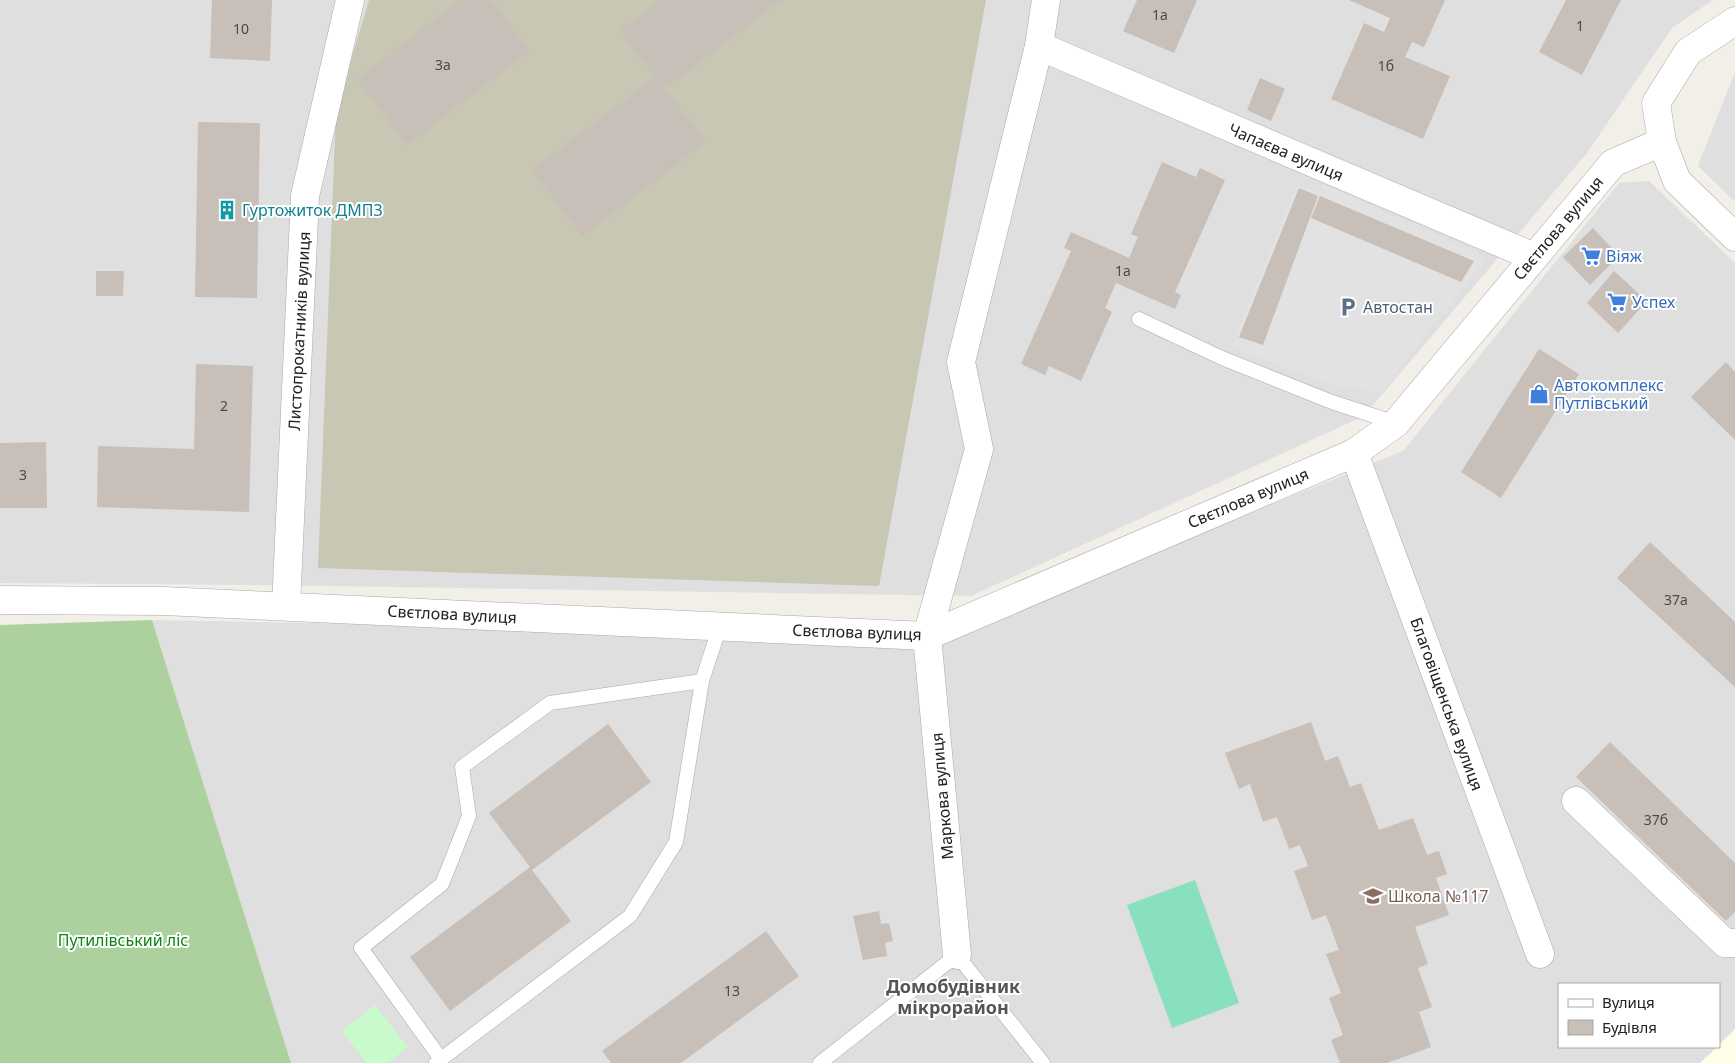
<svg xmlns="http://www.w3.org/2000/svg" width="1735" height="1063" viewBox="0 0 1735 1063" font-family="'Noto Sans',sans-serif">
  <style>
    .residential { fill: #e0dfdf; fill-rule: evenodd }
    .education { fill: #ffffe5 }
    .construction { fill: #c7c7b4 }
    .forest { fill: #add19e }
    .park { fill: #c8facc }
    .pitch { fill: #88e0be }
    .parking { fill: #e2e2e2 }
    .building { fill: #c7bfb8 }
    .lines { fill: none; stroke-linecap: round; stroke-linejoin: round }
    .service-casing { stroke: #a9a9a9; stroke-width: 15 }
    .minor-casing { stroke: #a9a9a9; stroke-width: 29 }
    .tertiary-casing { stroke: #a9a9a9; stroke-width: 29 }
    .service { stroke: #fff; stroke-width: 14 }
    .minor { stroke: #fff; stroke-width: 28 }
    .tertiary { stroke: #fff; stroke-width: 28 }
    .labels { text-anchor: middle; stroke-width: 4; stroke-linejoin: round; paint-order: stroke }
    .number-label { font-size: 14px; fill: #4b4948 }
    .street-label { font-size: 16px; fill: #222; stroke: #fff }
    .culture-label { font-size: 16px; fill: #0d838f; stroke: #fff; text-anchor: start }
    .shop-label { font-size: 16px; fill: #366cbe; stroke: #fff; text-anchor: start }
    .service-label { font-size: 16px; fill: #4e5e75; stroke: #fff; text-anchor: start }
    .education-label { font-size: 16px; fill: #785e54; stroke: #fff; text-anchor: start }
    .park-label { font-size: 16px; fill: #0c8416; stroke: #fff }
    .neighbourhood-label { font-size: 18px; font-weight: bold; fill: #555; stroke: #fff }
  </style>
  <rect width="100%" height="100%" fill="#f2efe9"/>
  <g class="residential">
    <polygon points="0,0 1713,0 1672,28 1587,153 1364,416 971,596 266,585 0,583"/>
    <polygon points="1735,72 1735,202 1698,166"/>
    <path d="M1649 181 1735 263V1063H291L152 620 952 635 1403 451 1619 183ZM1559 984H1719V1047H1559Z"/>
  </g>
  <polygon class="education" points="1735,1029 1735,1063 1700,1063 1717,1047 1719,1047 1719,1045"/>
  <polygon class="construction" points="369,0 986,0 879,586 318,568 336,111"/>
  <polygon class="forest" points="152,620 291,1063 0,1063 0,625"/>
  <polygon class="park" points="375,1005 408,1047 388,1063 366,1063 342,1031"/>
  <polygon class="pitch" points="1195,880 1239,1003 1172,1028 1127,905"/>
  <polygon class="parking" points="1297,185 1320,193 1323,185 1486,257 1471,278 1381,392 1331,385 1233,348 1236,335"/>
  <g class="building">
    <polygon points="212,0 272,0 270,61 210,58"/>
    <polygon points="460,0 491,0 530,51 407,145 357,79"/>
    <polygon points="661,0 781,0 665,89 706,142 582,236 532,170 655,77 620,31"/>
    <polygon points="1137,0 1197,0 1174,53 1123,31"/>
    <polygon points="1349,0 1445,0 1424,47 1412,42 1405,57 1450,76 1423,139 1331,99 1364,23 1384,32 1390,18"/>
    <polygon points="1566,0 1621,0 1582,75 1539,52"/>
    <polygon points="1260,78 1285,89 1271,121 1247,110"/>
    <polygon points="198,122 260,123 257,298 195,297"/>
    <polygon points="1162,162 1196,177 1200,168 1225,180 1175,292 1181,295 1175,309 1116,283 1105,308 1112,312 1081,381 1049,366 1045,375 1021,364 1071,251 1064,248 1071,232 1129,258 1138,237 1131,234"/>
    <polygon points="1299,188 1318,196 1263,345 1239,337"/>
    <polygon points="1320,196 1474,261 1461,282 1311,218"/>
    <polygon points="1593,228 1619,256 1590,285 1563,257"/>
    <polygon points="96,271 124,271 123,296 96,296"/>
    <polygon points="1614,271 1647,301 1618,333 1587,303"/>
    <polygon points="1539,349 1579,374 1501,498 1461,472"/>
    <polygon points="1726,362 1735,372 1735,440 1691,397"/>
    <polygon points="196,364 253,366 249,512 97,507 98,446 194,449"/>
    <polygon points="46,442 47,508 0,508 0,443"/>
    <polygon points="1650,542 1735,622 1735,687 1617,578"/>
    <polygon points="1311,722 1325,761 1338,756 1350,787 1361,783 1379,830 1413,818 1427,855 1439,851 1447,874 1436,878 1449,915 1415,927 1428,964 1418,968 1432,1007 1419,1012 1431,1047 1387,1063 1340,1063 1331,1040 1343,1035 1329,998 1341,993 1326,954 1339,950 1326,915 1312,920 1294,871 1308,866 1300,845 1289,849 1277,817 1263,822 1250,784 1239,789 1225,753"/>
    <polygon points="608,724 651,782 532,870 571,921 450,1011 410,957 530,867 489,813"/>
    <polygon points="1610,742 1735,863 1735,912 1726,921 1576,777"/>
    <polygon points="879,911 881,924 889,923 893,941 885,943 887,956 863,960 853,916"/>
    <polygon points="766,931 799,976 681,1063 611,1063 602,1051"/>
  </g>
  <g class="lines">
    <defs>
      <g id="service">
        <polyline points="1139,319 1222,358 1332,402 1396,423"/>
        <polyline points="441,1059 361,948 442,884 469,816 462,767 550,703 702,681"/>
        <polyline points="436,1063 630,916 676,842 702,681 720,626"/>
        <polyline points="820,1063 957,955 1043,1063"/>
      </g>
      <g id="minor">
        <polyline points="1039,46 1534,257"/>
        <polyline points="1354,453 1540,954"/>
        <polyline points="0,600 163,601 927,636 1354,453 1396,423 1613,163 1662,142"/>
        <polyline points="286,606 305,196 350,0"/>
        <polyline points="1576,801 1725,943 1735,943"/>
        <polyline points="957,955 927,636 979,449 961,362 1039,46 1046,0"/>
      </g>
      <polyline id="tertiary" points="1735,21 1688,52 1656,103 1662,142 1677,181 1735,237"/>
    </defs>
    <use href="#service" class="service-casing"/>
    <use href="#minor" class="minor-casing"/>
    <use href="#tertiary" class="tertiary-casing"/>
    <use href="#service" class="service"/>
    <use href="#minor" class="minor"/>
    <use href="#tertiary" class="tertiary"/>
  </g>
  <defs>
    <symbol id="building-bare" viewBox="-9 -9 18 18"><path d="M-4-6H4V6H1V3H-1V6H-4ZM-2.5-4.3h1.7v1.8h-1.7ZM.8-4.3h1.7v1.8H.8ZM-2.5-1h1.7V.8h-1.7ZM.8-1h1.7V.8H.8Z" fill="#0f9aa8" stroke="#fff" stroke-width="2.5" paint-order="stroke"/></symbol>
    <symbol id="supermarket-bare" viewBox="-9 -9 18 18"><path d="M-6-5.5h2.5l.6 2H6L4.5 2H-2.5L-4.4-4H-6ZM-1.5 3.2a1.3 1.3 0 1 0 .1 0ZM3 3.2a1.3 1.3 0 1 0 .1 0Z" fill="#3f7fe0" stroke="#fff" stroke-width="2.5" paint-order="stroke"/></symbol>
    <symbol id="parking-bare" viewBox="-9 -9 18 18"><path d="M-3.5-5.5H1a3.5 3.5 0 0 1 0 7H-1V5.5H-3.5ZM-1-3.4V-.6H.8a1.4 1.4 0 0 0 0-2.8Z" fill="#5c6f8a" stroke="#fff" stroke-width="2.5" paint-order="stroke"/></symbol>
    <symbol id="shop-bare" viewBox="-9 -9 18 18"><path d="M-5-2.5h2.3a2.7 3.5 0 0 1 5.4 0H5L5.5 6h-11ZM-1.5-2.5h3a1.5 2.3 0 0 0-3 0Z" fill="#3f7fe0" stroke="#fff" stroke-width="2.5" paint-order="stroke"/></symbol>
    <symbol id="school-bare" viewBox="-9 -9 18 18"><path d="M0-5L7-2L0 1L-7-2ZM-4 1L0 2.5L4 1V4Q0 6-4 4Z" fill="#8d6e63" stroke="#fff" stroke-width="2.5" paint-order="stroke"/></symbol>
  </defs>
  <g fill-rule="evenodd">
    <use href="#building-bare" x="213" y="196" width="28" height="28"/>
    <use href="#supermarket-bare" x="1577" y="242" width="28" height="28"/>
    <use href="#supermarket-bare" x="1603" y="288" width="28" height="28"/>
    <use href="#parking-bare" x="1334" y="293" width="28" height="28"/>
    <use href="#shop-bare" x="1525" y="380" width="28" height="28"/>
    <use href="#school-bare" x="1359" y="882" width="28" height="28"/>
  </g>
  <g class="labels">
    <g class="number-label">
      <text x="1160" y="20">1а</text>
      <text x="1580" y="31">1</text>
      <text x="241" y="34">10</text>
      <text x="443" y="70">3а</text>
      <text x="1386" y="71">1б</text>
      <text x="1123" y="276">1а</text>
      <text x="224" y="411">2</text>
      <text x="23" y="480">3</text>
      <text x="1676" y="605">37а</text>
      <text x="1656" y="825">37б</text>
      <text x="732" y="996">13</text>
    </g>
    <g class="street-label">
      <text transform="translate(1286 152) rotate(23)" y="6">Чапаєва вулиця</text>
      <text transform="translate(1558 228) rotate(-50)" y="6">Свєтлова вулиця</text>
      <text transform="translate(299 331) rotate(-87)" y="6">Листопрокатників вулиця</text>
      <text transform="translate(1248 498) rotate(-23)" y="6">Свєтлова вулиця</text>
      <text transform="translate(452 614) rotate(3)" y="6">Свєтлова вулиця</text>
      <text transform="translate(857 632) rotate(2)" y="6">Свєтлова вулиця</text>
      <text transform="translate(1447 704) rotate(70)" y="6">Благовіщенська вулиця</text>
      <text transform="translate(942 796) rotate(-95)" y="6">Маркова вулиця</text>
    </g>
    <g class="culture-label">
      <text x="242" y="216">Гуртожиток ДМПЗ</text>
    </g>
    <g class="shop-label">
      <text x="1606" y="262">Віяж</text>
      <text x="1632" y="308">Успех</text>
      <text x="1554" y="391">Автокомплекс<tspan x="1554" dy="18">Путлівський</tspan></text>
    </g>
    <g class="service-label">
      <text x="1363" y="313">Автостан</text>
    </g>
    <g class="education-label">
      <text x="1388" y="902">Школа №117</text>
    </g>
    <g class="park-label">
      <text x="123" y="946">Путилівський ліс</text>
    </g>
    <g class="neighbourhood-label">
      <text x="953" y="993">Домобудівник<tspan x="953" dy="21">мікрорайон</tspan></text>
    </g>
  </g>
  <rect x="1558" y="983" width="162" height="65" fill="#ffffff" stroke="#a7a7a7"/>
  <rect x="1568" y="999" width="25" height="8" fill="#ffffff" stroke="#a7a7a7"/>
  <text x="1602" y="1008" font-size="15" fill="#222222">Вулиця</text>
  <rect x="1568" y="1020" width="25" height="15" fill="#c7bfb8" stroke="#a7a7a7"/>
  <text x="1602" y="1033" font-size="15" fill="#222222">Будівля</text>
</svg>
